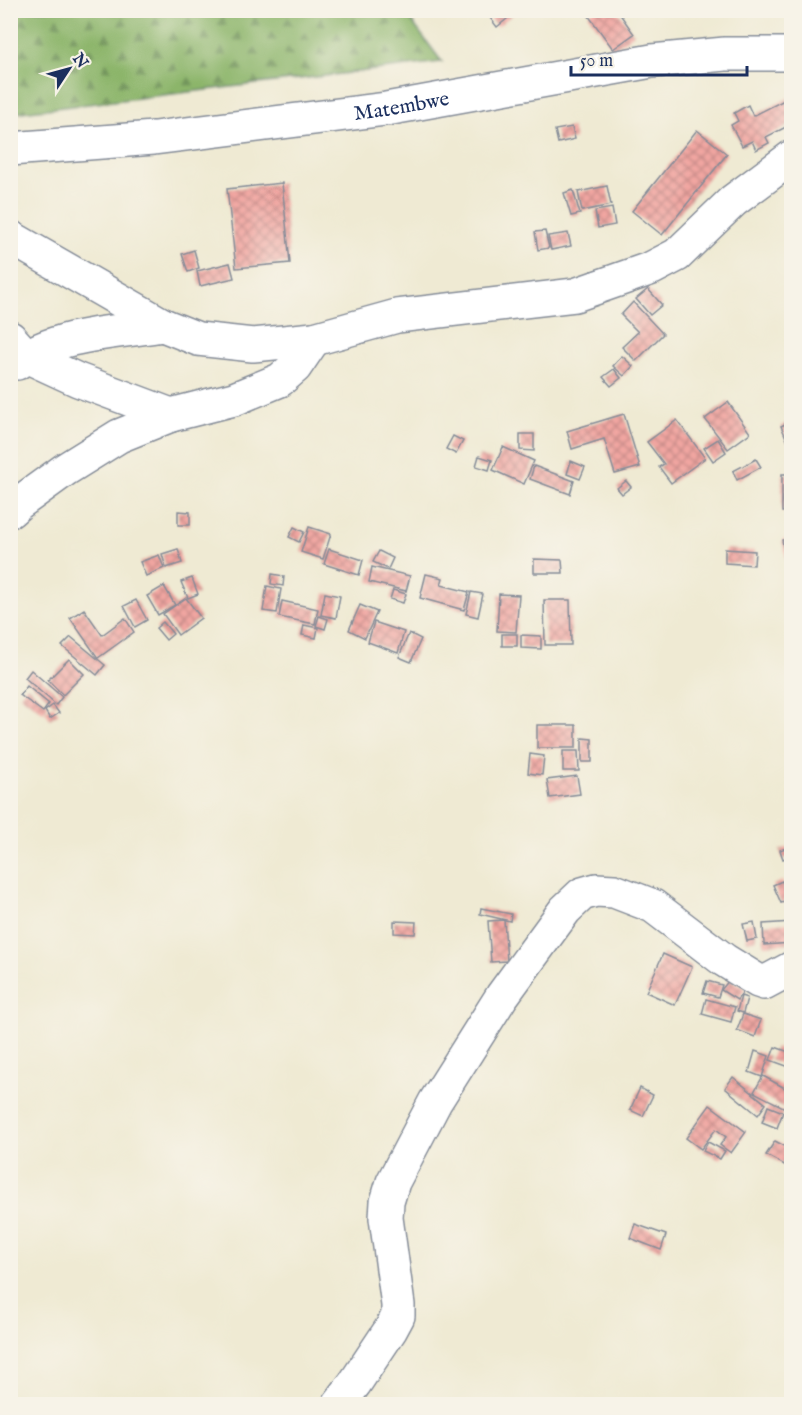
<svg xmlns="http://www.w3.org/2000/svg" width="802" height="1415" viewBox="0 0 802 1415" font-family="'IM FELL English',serif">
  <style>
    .forest { fill: url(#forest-firs); stroke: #547264; stroke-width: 1.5 }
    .building { fill: url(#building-cross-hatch) }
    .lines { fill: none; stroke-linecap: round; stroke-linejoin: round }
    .minor-casing { stroke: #858c98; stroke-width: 36 }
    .major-casing { stroke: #858c98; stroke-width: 36 }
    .minor { stroke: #fff; stroke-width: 33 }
    .major { stroke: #fff; stroke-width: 33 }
    .labels { text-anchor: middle; stroke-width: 5; stroke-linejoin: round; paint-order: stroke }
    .street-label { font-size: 21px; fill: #1b2f5e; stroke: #f7f3e8 }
  </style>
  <defs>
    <pattern id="forest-firs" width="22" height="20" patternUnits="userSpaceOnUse" patternTransform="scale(1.5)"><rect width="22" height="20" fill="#8cb56b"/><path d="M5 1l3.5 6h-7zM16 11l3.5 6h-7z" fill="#72945b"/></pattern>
    <pattern id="building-cross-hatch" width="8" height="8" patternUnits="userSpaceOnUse" patternTransform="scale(1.5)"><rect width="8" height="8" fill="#f1a6a1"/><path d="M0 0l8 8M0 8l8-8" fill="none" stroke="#c28886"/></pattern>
  </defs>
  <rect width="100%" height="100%" fill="#f7f3e8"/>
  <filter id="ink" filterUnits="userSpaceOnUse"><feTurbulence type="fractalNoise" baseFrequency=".0167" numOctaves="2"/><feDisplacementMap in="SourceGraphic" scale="12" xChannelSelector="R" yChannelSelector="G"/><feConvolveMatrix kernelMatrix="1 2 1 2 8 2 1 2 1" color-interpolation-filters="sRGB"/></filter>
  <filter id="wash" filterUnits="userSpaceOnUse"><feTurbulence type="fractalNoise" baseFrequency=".008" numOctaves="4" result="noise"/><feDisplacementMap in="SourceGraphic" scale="24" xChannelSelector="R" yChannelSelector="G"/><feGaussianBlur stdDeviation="1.35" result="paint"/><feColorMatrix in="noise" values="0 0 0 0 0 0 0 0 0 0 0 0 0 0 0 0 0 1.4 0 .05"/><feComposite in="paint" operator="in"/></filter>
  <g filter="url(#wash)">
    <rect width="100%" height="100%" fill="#efead3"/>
    <polygon class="forest" points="11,10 404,11 442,62 13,113 10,107"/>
    <g id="blocks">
      <g class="building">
        <polygon points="484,10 518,10 497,27"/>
        <polygon points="595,10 617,10 634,34 613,49 588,15"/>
        <polygon points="792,96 792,124 766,137 769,143 756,150 752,141 742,146 731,125 738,121 734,113 748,105 753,116"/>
        <polygon points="572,127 575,139 558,143 555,130"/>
        <polygon points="697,130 727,154 662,235 632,211"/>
        <polygon points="282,183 290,263 236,268 227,189"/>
        <polygon points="607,186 611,205 582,211 578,192"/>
        <polygon points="573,190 580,214 571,216 564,193"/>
        <polygon points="612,208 615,225 598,228 595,211"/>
        <polygon points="545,231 549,248 538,250 535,232"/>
        <polygon points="568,233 571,246 551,250 548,236"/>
        <polygon points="194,250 199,268 188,272 182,254"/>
        <polygon points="230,263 234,278 200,286 197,271"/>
        <polygon points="648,289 662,305 650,315 636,299"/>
        <polygon points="633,302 663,334 636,361 622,347 638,332 621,315"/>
        <polygon points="622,356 633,366 624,376 613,366"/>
        <polygon points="614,369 621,378 611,386 603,377"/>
        <polygon points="728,402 750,433 728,449 705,419"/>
        <polygon points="624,414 640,467 615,474 604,439 572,449 567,431"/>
        <polygon points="677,420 705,458 671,483 659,467 664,464 647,442"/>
        <polygon points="792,421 792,440 788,442 781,426"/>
        <polygon points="520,434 534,434 534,451 520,450"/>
        <polygon points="453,436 463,441 456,454 446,449"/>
        <polygon points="718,439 726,452 713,461 704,448"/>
        <polygon points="503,447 534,461 524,484 493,470"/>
        <polygon points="479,456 492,460 489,470 476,466"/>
        <polygon points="756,459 761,467 737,480 733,471"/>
        <polygon points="571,461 585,467 580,479 567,474"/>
        <polygon points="534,466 574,481 570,494 530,479"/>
        <rect x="782" y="474" width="10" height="38"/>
        <polygon points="626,481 631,487 622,494 617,488"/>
        <polygon points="178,511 190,512 190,525 178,525"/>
        <polygon points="294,527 304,532 299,542 289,537"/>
        <polygon points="309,527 331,534 323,559 301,552"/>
        <polygon points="792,538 792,565 788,565 782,540"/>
        <polygon points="178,549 182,563 166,568 162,554"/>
        <polygon points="329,549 363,560 359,575 324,564"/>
        <polygon points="725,549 755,551 754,565 725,563"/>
        <polygon points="379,551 393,558 388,569 373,562"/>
        <polygon points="159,555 164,568 146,576 140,562"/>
        <polygon points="534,559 562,560 563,573 534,573"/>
        <polygon points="372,567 410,576 406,591 369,582"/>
        <polygon points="272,574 284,576 283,586 271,584"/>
        <polygon points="426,574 443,578 441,585 469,592 464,610 420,598"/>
        <polygon points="192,578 198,594 188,598 181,582"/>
        <polygon points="164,586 175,605 158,615 147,596"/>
        <polygon points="267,586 281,589 277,613 263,611"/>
        <polygon points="393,590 406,594 403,603 390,599"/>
        <polygon points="471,592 483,594 478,617 466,614"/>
        <polygon points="325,593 340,596 336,618 321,615"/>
        <polygon points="499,594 519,595 516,632 497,631"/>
        <polygon points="186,598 201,618 178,635 163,614"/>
        <polygon points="136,600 147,620 135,627 124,606"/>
        <polygon points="544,600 570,600 571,645 545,645"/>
        <polygon points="282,601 318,609 315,624 279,617"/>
        <polygon points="360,605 377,612 365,638 349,630"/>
        <polygon points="84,609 102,635 125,618 134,632 98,658 70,618"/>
        <polygon points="319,616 328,619 325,629 316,626"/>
        <polygon points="163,622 173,634 166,640 156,628"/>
        <polygon points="374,622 404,632 398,653 368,642"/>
        <polygon points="304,625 318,628 316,638 302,635"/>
        <polygon points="409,633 421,639 411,662 399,657"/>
        <rect x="502" y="634" width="15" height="12"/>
        <polygon points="521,635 541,636 541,649 521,648"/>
        <polygon points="71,637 105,665 97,675 62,646"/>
        <polygon points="69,659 84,674 63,695 48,680"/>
        <polygon points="31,670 62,697 56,705 25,678"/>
        <polygon points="27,686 49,704 43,712 20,695"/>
        <polygon points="53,705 59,713 50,719 45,711"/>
        <rect x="537" y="725" width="39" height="23"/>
        <polygon points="582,738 592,739 592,762 582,762"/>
        <polygon points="563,751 578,751 579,771 563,771"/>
        <polygon points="530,754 544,756 542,775 528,773"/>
        <polygon points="577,776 580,794 550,798 547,780"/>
        <polygon points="792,846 792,856 783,859 780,850"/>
        <polygon points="782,881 790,900 781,903 773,885"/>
        <polygon points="481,908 511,914 510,921 480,914"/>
        <polygon points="504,920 507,961 491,962 488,921"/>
        <polygon points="394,921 416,922 415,934 394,933"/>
        <polygon points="754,922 757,939 747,941 743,924"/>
        <polygon points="792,922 792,943 764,945 763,924"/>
        <polygon points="663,954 692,967 675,1005 646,992"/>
        <polygon points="730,979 745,989 737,1000 721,990"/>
        <polygon points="707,981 722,985 718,997 703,993"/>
        <polygon points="741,996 747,998 743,1013 737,1011"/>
        <polygon points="706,999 735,1007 731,1022 702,1014"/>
        <polygon points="743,1014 761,1020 755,1037 737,1030"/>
        <polygon points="775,1047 792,1053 792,1068 770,1060"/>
        <polygon points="755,1051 769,1056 762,1077 749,1072"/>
        <polygon points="763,1076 792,1092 792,1105 789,1110 754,1092"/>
        <polygon points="733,1077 766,1104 758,1115 725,1088"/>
        <polygon points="640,1088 653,1095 643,1116 630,1110"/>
        <polygon points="710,1105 746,1132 731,1153 720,1145 726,1137 716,1129 701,1149 686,1138"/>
        <polygon points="768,1106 783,1112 777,1128 762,1122"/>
        <polygon points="775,1141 792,1150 792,1165 790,1168 766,1155"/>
        <polygon points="708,1142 725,1151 720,1159 703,1151"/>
        <polygon points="635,1224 666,1235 661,1250 630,1238"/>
      </g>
    </g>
  </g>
  <g filter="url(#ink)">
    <use href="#blocks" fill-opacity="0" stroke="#858c98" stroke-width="1.5"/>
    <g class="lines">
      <defs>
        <g id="minor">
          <polyline points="10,237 163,325 198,339 253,345 314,339 397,316 575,295 652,268 677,255 733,201 792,157"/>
          <polyline points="10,338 26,356 78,380 171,415"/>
          <path d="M17 363C54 334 118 332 163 325"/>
          <polyline points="10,511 19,503 66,469 119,436 171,415 234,399 280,380 295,367 314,339"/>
          <polyline points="339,1404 355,1383 391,1329 398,1316 398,1305 386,1218 387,1202 393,1182 435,1102 502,996 565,910 582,894 596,890 614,891 653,906 724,960 758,981 764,983 792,968"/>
        </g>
        <g id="major">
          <path id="s1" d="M10 149 154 138 386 109 652 61 725 54H792"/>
        </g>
      </defs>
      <use href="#minor" class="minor-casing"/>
      <use href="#major" class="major-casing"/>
      <use href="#minor" class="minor"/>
      <use href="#major" class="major"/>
    </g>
  </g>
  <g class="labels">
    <g class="street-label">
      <text dy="7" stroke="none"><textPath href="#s1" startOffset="394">Matembwe</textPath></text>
    </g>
  </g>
  <rect width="802" height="1415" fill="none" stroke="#f7f3e8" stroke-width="36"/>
  <g transform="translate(69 69) rotate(54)" stroke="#f7f3e8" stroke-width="4.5" paint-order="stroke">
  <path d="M0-4.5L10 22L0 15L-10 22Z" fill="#1b2f5e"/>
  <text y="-9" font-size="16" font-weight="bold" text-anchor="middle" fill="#1b2f5e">N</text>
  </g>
  <path d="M571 66v9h176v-9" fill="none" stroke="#1b2f5e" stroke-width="3"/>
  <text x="580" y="66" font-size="18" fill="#1b2f5e" stroke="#f7f3e8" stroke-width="4.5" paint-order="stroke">50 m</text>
</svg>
